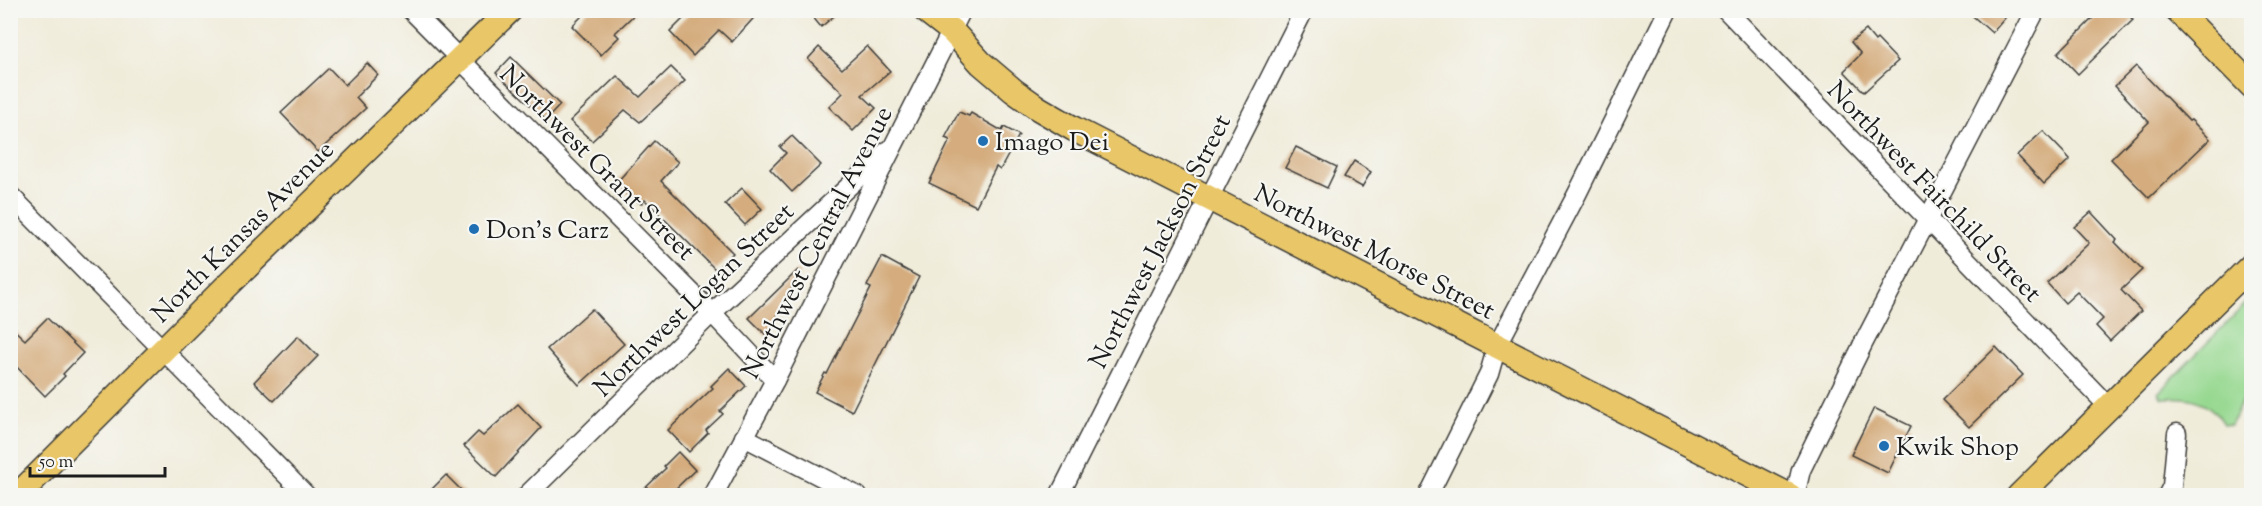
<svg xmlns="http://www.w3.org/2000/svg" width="2262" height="506" viewBox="0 0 2262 506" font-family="'Sorts Mill Goudy',serif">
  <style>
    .green { fill: #96d890; stroke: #597a56; stroke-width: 1.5 }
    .building { fill: #d4ac7d }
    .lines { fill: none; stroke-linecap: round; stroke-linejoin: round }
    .minor-casing { stroke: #3c3b38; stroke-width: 21 }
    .major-casing { stroke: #3c3b38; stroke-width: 27 }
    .minor { stroke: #fff; stroke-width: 18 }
    .major { stroke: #e9c769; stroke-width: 24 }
    .poi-dot { fill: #1f6fb2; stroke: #f6f6f2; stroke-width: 2 }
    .labels { text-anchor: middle; stroke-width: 4.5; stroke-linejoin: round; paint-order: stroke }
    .poi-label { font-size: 26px; fill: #1c1c1c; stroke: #f6f6f2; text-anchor: start }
    .street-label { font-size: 26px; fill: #1c1c1c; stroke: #f6f6f2 }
  </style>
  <rect width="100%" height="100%" fill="#f6f6f2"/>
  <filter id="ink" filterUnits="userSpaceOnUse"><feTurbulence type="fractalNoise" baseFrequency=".0167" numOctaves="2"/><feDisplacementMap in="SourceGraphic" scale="12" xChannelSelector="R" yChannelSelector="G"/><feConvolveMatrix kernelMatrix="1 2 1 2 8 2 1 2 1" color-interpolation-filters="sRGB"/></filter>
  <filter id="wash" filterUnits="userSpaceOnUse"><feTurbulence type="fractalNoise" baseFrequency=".008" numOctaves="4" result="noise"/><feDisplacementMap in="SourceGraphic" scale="24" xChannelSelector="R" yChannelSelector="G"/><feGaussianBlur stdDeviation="1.35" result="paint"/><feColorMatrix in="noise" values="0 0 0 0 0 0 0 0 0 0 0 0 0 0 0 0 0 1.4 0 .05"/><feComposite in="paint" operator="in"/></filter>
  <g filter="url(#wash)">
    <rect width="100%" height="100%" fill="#f0ecda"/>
    <path class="green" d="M2251 298V380L2231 425 2223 424C2209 399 2189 396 2162 398L2158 393Z"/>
    <g id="blocks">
      <g class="building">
        <polygon points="588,10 639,10 615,33 619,37 601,55 572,26"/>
        <polygon points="692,10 761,10 732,42 719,30 693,56 670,32"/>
        <polygon points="807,10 841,10 821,27"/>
        <polygon points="1966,10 1997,10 2005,18 1992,33"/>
        <polygon points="2101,10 2124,10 2133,20 2078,74 2058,53"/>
        <polygon points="1866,30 1875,41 1877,39 1898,61 1864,92 1844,71 1861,54 1851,42"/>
        <polygon points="867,46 890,71 862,95 876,108 853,131 829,107 843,93 808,59 819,47 842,69"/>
        <polygon points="511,57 560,105 546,120 496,73"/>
        <polygon points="367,63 378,75 356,97 366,108 318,152 281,113 329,68 345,85"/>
        <polygon points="2136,66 2189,121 2191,120 2210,139 2149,198 2111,159 2149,122 2115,86"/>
        <polygon points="671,67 685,81 640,122 625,110 592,141 570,121 617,76 640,97"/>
        <polygon points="959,112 969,116 971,113 1002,131 1004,127 1019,135 1000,170 996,167 976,206 929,183 950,140 945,138"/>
        <polygon points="2043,131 2070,159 2044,184 2017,155"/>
        <polygon points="792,136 821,165 792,192 770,169 786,153 780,147"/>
        <polygon points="654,141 678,162 661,181 733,253 716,270 645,200 641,204 616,183"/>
        <polygon points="1296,147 1337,167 1327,188 1285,168"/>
        <polygon points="1354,161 1371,172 1362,187 1344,177"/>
        <polygon points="742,188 762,209 745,225 725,204"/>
        <polygon points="2091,212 2117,240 2115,242 2142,270 2121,290 2141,311 2110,341 2096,326 2103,319 2077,292 2065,303 2047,283 2089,243 2074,227"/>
        <polygon points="882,257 919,277 852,411 815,392 825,373 827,374 871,288 867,286"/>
        <polygon points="798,270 800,272 767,336 749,318"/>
        <polygon points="592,309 624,344 579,385 547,349"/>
        <polygon points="47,318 83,353 63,374 65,376 45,396 10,360 10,326 25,340"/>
        <polygon points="298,336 318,356 274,401 254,382"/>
        <polygon points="1996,347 2023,375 1969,427 1942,400"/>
        <polygon points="729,368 746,386 720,411 723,414 706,430 708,433 689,452 668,430 713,388 711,386"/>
        <polygon points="518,404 541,428 496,477 464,446 478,432 483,436"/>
        <polygon points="1874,408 1911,426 1888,473 1851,455"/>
        <polygon points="678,452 695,470 669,495 638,495 666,468 664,466"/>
        <polygon points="446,475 466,495 426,495"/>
      </g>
    </g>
  </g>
  <g filter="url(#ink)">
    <use href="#blocks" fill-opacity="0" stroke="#3c3b38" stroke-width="1.5"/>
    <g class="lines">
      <defs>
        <g id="minor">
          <polyline points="411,10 712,313 775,380"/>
          <polyline points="1726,10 2108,406"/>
          <polyline points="10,195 307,496"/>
          <polyline points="744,437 858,496"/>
          <polyline points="526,496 712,313 887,151"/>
          <polyline points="713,496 775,380 962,10"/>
          <polyline points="1059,496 1304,10"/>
          <polyline points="1428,496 1489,374 1497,346 1577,194 1668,10"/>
          <polyline points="1795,496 1801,470 1863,344 2036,10"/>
          <polyline points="2167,496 2172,486 2177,433"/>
        </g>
        <g id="major">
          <polyline points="925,10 952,31 981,63 1014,91 1038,108 1074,129 1790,496"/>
          <polyline points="2177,10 2252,86"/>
          <polyline points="17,496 225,288 510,10"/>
          <polyline points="2019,496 2252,265"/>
        </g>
      </defs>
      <use href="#minor" class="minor-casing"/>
      <use href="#major" class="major-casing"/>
      <use href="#minor" class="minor"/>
      <use href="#major" class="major"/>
    </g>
  </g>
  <g class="poi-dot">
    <circle cx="983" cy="141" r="6"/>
    <circle cx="474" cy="229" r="6"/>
    <circle cx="1884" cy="446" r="6"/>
  </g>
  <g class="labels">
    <g class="poi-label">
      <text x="995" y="150">Imago Dei</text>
      <text x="486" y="238">Don's Carz</text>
      <text x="1896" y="455">Kwik Shop</text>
    </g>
    <g class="street-label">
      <text transform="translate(598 162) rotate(45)" y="9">Northwest Grant Street</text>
      <text transform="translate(1935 191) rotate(46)" y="9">Northwest Fairchild Street</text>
      <text transform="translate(242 231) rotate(-45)" y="9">North Kansas Avenue</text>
      <text transform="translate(1159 241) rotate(-63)" y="9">Northwest Jackson Street</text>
      <text transform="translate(816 242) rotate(-63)" y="9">Northwest Central Avenue</text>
      <text transform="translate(1375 251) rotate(27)" y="9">Northwest Morse Street</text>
      <text transform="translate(693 299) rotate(-44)" y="9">Northwest Logan Street</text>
    </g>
  </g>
  <rect width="2262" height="506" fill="none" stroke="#f6f6f2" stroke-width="36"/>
  <path d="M30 467v9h135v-9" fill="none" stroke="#1c1c1c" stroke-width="3"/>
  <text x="39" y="467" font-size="18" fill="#1c1c1c" stroke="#f6f6f2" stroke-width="4.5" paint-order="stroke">50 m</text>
</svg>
